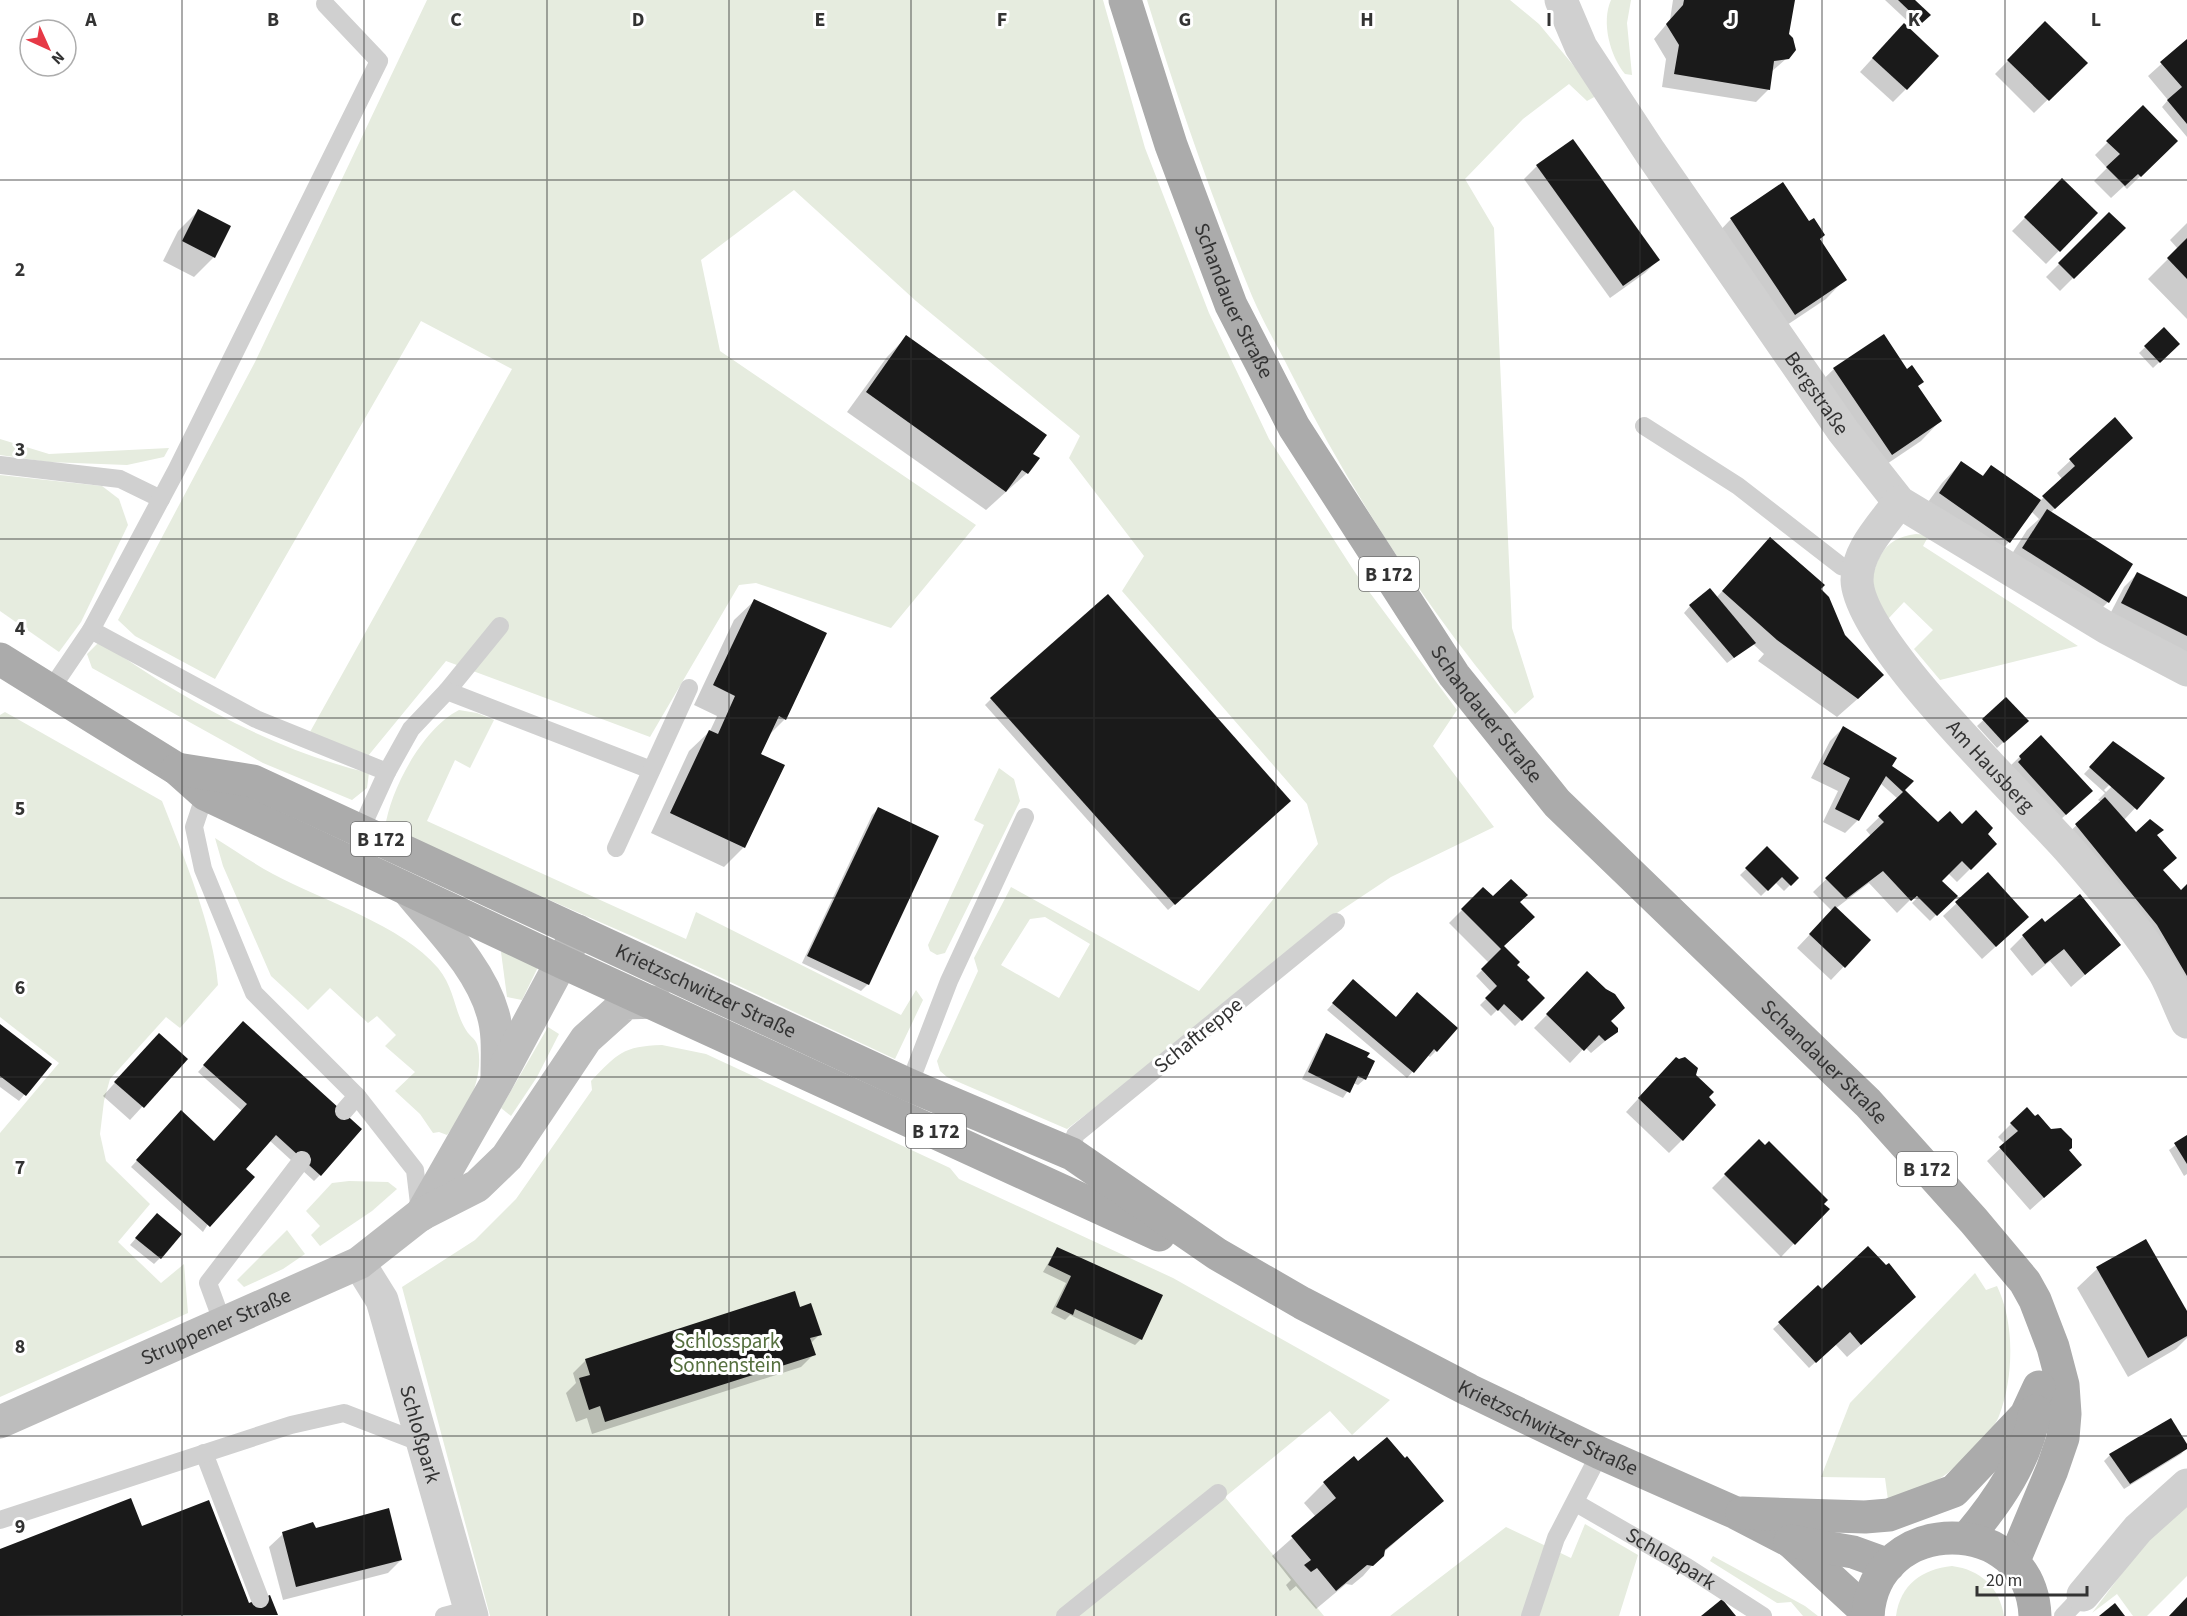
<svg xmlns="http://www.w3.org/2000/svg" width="2187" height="1616" viewBox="0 0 2187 1616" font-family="'Source Sans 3',sans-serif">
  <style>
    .green { fill: #e6ecdf; fill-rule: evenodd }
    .shadow { fill: #0003; fill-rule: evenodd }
    .building { fill: #1a1a1a }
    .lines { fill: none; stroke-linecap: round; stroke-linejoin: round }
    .service { stroke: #d0d0d0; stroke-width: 18 }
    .minor { stroke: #d0d0d0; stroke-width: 33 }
    .secondary { stroke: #bdbdbd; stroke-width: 33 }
    .primary { stroke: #ababab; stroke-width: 33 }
    .grid { fill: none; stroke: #333; stroke-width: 1.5; stroke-opacity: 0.55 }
    .labels { text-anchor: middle; stroke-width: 6; stroke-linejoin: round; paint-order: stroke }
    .shield { fill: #fff; stroke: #707070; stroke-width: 1.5 }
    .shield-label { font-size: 20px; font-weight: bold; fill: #333 }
    .street-label { font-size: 21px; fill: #333; stroke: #fff }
    .park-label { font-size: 21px; fill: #56703f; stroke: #fff }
    .grid-label { font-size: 20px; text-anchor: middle; font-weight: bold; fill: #333; stroke: #fff; stroke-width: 6; stroke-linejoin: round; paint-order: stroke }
  </style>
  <rect width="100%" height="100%" fill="#fff"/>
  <g class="green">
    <path d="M427 0H1103L1145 148 1209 313 1269 439 1356 574 1457 710 1433 746 1494 827 1391 877 1331 917 1172 1048 1067 1129 947 1077 940 1071 937 1061 978 971 974 958 1011 887 1199 991 1318 844 1307 804 1122 591 1144 556 1069 458 1080 436 916 301 794 190 701 260 720 351 976 525 891 628 756 583 739 585 650 737 446 661 368 756 310 732 512 369 421 321 215 679 135 636 118 620 255 362ZM1045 917 1090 944 1059 998 1001 965 1030 919Z"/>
    <path d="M1147 0H1510L1539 24 1598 95 1587 101 1569 84 1523 119 1465 179 1494 228 1512 628 1534 697 1515 714C1427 610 1352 494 1291 373 1278 347 1263 322 1252 296 1212 199 1178 100 1147 0Z"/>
    <path d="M1611 0H1631L1627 23 1632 75 1625 74C1610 56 1601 22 1611 0Z"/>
    <polygon points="0,439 49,454 169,448 164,457 127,465 48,462 0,455"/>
    <polygon points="0,475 102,486 119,499 128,525 81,622 59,652 0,611"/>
    <path d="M1916 534 1929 535 1923 546 2078 646 1940 680 1914 649 1933 630 1904 602 1888 619 1870 592C1875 562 1881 538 1916 534Z"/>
    <path d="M100 641C180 698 273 750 369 773L367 788 352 800 263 763 92 668 87 654Z"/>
    <path d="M459 710 477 713 494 720 470 768 455 760 427 821 686 939 696 912 901 1015 916 990 923 1000 895 1059 634 937 385 828C390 790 423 728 459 710Z"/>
    <path d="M5 712 162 801C183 855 214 928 218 985L180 1028 166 1017 110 1079 104 1101 100 1134 106 1161 150 1204 118 1242 161 1283 184 1264 188 1313 0 1397V1133L59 1063 0 1017V715Z"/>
    <polygon points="999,768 1014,779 1020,801 945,953 937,955 930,951 928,945 984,825 974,820"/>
    <path d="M215 838C234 850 253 863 273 874 323 901 402 925 438 968 455 989 454 1011 466 1030 470 1037 477 1039 478 1048 484 1079 466 1113 447 1135L439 1132 433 1133 420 1114 395 1091 415 1072 385 1046 396 1035 377 1016 368 1023 330 988 308 1010 271 976 223 866Z"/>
    <polygon points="505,949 539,965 522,1000 507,997 501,952"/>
    <polygon points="548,1027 559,1034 537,1077 511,1116 501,1108"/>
    <path d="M662 1045 706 1054 950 1168 959 1179 1173 1278 1390 1400 1352 1435 1330 1411 1225 1497 1324 1616H490L402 1287 475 1240 516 1199 592 1090 591 1081C617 1054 623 1046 662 1045Z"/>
    <polygon points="349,1181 388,1182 397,1189 372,1211 320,1246 311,1235 320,1226 306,1211 332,1183"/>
    <polygon points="287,1230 305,1254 283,1269 244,1287 237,1280"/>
    <path d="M1975 1273 1986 1290 1997 1286C2015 1323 2014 1378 1999 1416 1991 1436 1957 1468 1939 1479 1924 1488 1904 1493 1888 1500L1885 1478 1821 1477 1850 1403Z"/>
    <polygon points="2187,1505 2187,1576 2147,1616 2133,1616 2117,1594 2092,1613 2144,1544"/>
    <polygon points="1585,1524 1638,1555 1619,1616 1390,1616 1506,1527 1571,1558"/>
    <polygon points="1713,1556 1805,1606 1818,1616 1803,1616 1791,1602 1777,1603 1710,1561"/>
    <path d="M1952 1566C1981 1570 1999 1587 2004 1616H1896C1900 1585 1922 1569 1952 1566Z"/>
  </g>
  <g class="shadow">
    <polygon points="1673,0 1793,0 1787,34 1787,58 1771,72 1769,89 1756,102 1662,87 1666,59 1654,39 1670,20"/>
    <polygon points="1885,0 1913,0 1929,15 1915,28"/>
    <polygon points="2045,23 2085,63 2034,113 1995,74"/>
    <polygon points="1891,38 1906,89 1893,102 1860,72"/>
    <polygon points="2187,41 2187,137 2162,107 2168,100 2148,76"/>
    <polygon points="2143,107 2176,141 2127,189 2124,186 2111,198 2094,181 2107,168 2095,155"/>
    <polygon points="1537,166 1658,260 1645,273 1610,298 1524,179"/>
    <polygon points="2062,180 2096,213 2046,264 2012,231"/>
    <polygon points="198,211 214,257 194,277 163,261 178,231"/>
    <polygon points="2109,214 2123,228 2060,291 2046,277"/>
    <polygon points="1731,219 1819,239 1845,279 1826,299 1775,333 1712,239"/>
    <polygon points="2187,223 2187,319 2148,279 2178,249 2170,240"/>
    <polygon points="2164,329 2178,344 2153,368 2139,353"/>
    <polygon points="906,337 1031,454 1027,473 986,510 847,412 887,357"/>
    <polygon points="1834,369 1940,421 1921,441 1872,474 1814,388"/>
    <polygon points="2115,419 2118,451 2050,513 2131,565 2108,602 2088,622 2003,568 2027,530 2039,519 2031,511 2009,542 1989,562 1920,513 1942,483 1961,463 1981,477 1991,467 2040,501 2062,479 2057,473"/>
    <polygon points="1757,553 1819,589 1862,695 1837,717 1758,661 1764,654 1753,644 1727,663 1684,613 1690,606 1716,598"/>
    <polygon points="2137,574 2187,599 2187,656 2109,616 2124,587"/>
    <polygon points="754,601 785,719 768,736 759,755 744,847 724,867 651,833 689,751 710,731 717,716 694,705 734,620"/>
    <polygon points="991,699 1283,807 1168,910 985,705"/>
    <polygon points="2006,699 2027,721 1997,748 1977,726"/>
    <polygon points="1843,728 1890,767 1903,790 1938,824 1962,826 1986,834 1995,844 1957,882 1948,873 1940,881 1955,896 1930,921 1912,903 1925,890 1923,887 1897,913 1869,883 1835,909 1869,940 1831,980 1797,948 1832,911 1813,892 1871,836 1866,830 1898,799 1880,783 1858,820 1845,833 1823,822 1838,791 1811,778 1830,741"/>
    <polygon points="2040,737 2078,804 2052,827 2006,770"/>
    <path d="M2113 743 2162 779 2124 820 2136 834 2150 821 2162 830 2155 836 2175 858 2162 870 2181 892 2187 886V896L2182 901 2187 900V991L2150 931 2143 937 2063 838 2101 802 2098 800 2105 793 2084 774ZM2135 760 2137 762 2106 792 2104 790Z"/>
    <polygon points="878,809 868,984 861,991 802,963 872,815"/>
    <polygon points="1767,849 1797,878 1784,891 1775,882 1761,896 1740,875"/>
    <polygon points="1988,874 2014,930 1982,959 1943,916"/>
    <polygon points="1483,889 1493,898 1518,903 1503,947 1525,980 1543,998 1515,1026 1498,1009 1491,1016 1480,1005 1492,993 1476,976 1489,963 1449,923"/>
    <polygon points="2045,924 2119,945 2071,987 2050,961 2032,976 2010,949 2023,936"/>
    <polygon points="1587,974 1616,1032 1591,1053 1585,1047 1570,1063 1534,1028"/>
    <polygon points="1347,988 1395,1018 1417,994 1436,1051 1430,1057 1427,1055 1407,1078 1327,1010"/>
    <polygon points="0,1026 49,1064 19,1101 0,1087"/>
    <polygon points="237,1029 320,1175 314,1181 269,1140 243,1169 203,1232 131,1167 175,1119 214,1143 242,1111 198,1072"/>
    <polygon points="1327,1034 1365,1058 1365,1079 1358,1085 1353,1083 1343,1098 1302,1079 1321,1041"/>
    <polygon points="146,1048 186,1059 130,1120 103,1096"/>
    <polygon points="1663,1072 1682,1140 1669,1153 1626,1112"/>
    <polygon points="2011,1124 2067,1151 2080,1165 2030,1210 1987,1161 2005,1144 1998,1137"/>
    <polygon points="2187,1137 2187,1174 2184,1176 2169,1150"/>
    <polygon points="1759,1141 1827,1209 1781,1257 1712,1188"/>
    <polygon points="151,1221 160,1258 154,1264 130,1245"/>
    <polygon points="1057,1248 1141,1339 1135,1345 1070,1315 1065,1320 1051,1313 1066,1283 1043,1272"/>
    <polygon points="2097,1269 2187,1314 2187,1338 2176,1349 2128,1377 2077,1288"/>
    <polygon points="1818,1287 1822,1291 1901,1310 1847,1357 1835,1344 1809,1368 1773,1329"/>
    <polygon points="820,1334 810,1344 814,1354 801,1367 592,1434 587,1418 576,1422 566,1393 576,1383 573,1373 586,1360"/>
    <polygon points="2187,1447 2181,1454 2124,1489 2104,1461 2110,1455"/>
    <polygon points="1358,1463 1442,1501 1383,1553 1363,1576 1352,1585 1346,1584 1316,1609 1296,1586 1290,1591 1286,1585 1291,1580 1272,1556 1316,1517 1304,1503 1324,1483"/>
    <polygon points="141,1528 248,1605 276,1614 0,1616 0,1551"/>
    <polygon points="315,1530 401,1560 388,1573 283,1600 269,1547 283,1534"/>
  </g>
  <g class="building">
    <polygon points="1684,0 1795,0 1789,34 1793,38 1796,50 1789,59 1774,61 1770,90 1674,74 1679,45 1666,24 1683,5"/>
    <polygon points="1898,0 1915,0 1931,15 1922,23"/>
    <polygon points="2045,21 2088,63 2049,101 2007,60"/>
    <polygon points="1904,23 1939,56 1907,90 1872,58"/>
    <polygon points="2187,39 2187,124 2167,100 2182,87 2160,62"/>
    <polygon points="2143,105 2178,141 2141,177 2138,174 2125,186 2106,167 2120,154 2106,141"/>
    <polygon points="1573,139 1660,260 1623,286 1536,165"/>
    <polygon points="2062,178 2098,213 2060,252 2024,217"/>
    <polygon points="1783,182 1809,221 1814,218 1825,235 1820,239 1847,280 1795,315 1730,218"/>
    <polygon points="198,209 231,226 215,258 182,241"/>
    <polygon points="2109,212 2126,228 2074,279 2058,263"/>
    <polygon points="2187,238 2187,279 2167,258"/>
    <polygon points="2164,327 2180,344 2160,363 2144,346"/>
    <polygon points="1884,334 1907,369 1912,365 1924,382 1918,386 1942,421 1892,455 1833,368"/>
    <polygon points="906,335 1047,435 1033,454 1040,458 1028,474 1022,470 1006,492 866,392"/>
    <polygon points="2115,417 2133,438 2055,509 2042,496 2075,466 2069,459"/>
    <polygon points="1961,461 1983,476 1991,465 2041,500 2010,543 1939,493"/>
    <polygon points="2047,509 2133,564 2109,603 2022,548"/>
    <polygon points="1770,537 1825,585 1821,589 1829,597 1845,635 1884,675 1858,699 1777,640 1722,591"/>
    <polygon points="2137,572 2187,597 2187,636 2121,603"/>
    <polygon points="1710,588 1756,643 1734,658 1689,605"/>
    <polygon points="1108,594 1291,801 1175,905 990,698"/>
    <polygon points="754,599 827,633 786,720 779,716 761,754 785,765 745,848 670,813 709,730 718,734 735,696 713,685"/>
    <polygon points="2006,697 2029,721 2004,743 1982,719"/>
    <polygon points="1843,726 1897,758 1892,766 1914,781 1905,790 1938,822 1950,811 1962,824 1976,810 1993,828 1988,834 1997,844 1971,870 1962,861 1942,881 1958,896 1937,916 1917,896 1911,901 1883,871 1846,899 1825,878 1884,822 1878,816 1903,792 1886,776 1859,821 1835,809 1850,778 1823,764"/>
    <polygon points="2041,735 2093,791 2066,815 2018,762 2021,759 2019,756"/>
    <polygon points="2113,741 2165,778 2137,810 2089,767"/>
    <polygon points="2105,797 2136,832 2150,819 2164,830 2157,835 2177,858 2163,870 2181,890 2187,884 2187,976 2157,925 2075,824"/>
    <polygon points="878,807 939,836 869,985 807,956"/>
    <polygon points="1767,846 1799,878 1791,886 1782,877 1768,891 1745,868"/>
    <polygon points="1988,872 2029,917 1996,947 1955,902"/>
    <polygon points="1511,879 1528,895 1520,902 1535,917 1504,946 1520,962 1517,965 1530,977 1527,980 1545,998 1522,1021 1504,1004 1498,1011 1485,998 1497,986 1481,969 1501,949 1461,909 1483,887 1493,896"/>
    <polygon points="2080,894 2121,945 2085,975 2064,949 2045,964 2022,935 2042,918 2045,922"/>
    <polygon points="1835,906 1871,940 1845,968 1809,934"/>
    <polygon points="1587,971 1606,989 1615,994 1625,1008 1611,1021 1618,1028 1618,1032 1605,1041 1599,1035 1584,1051 1546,1014"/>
    <polygon points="1353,979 1396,1017 1417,992 1458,1028 1437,1052 1434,1049 1414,1073 1332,1003"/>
    <polygon points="243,1021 362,1129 321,1176 276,1135 246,1169 255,1177 210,1227 136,1160 181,1110 214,1141 247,1104 203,1065"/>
    <polygon points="0,1024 52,1064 26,1096 0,1076"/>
    <polygon points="159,1033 188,1059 144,1108 114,1082"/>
    <polygon points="1326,1033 1370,1053 1367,1057 1375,1061 1366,1080 1358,1076 1350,1093 1308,1072"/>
    <polygon points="1676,1057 1679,1059 1685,1057 1698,1068 1696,1075 1714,1092 1709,1097 1716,1105 1683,1141 1638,1098"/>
    <polygon points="2027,1107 2035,1116 2038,1114 2051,1129 2061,1128 2072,1139 2072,1148 2069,1150 2082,1165 2044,1198 1999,1147 2018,1131 2010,1123"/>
    <polygon points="2187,1135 2187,1164 2174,1143"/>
    <polygon points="1759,1139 1765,1145 1769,1141 1828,1200 1824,1204 1830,1209 1795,1245 1724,1174"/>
    <polygon points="157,1213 182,1234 161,1259 135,1238"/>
    <polygon points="2146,1239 2187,1311 2187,1336 2148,1358 2096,1267"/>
    <polygon points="1868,1246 1886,1265 1889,1263 1916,1297 1861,1345 1850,1332 1816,1363 1778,1322 1818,1285 1822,1289"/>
    <polygon points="1057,1247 1163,1295 1142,1340 1075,1309 1073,1315 1056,1307 1071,1276 1048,1265"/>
    <polygon points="795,1291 800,1307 811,1303 822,1335 810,1338 816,1355 605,1422 600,1406 589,1410 579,1378 590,1375 585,1359"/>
    <polygon points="2171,1418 2187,1444 2187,1449 2130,1484 2109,1454"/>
    <polygon points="1387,1437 1405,1458 1407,1456 1444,1501 1385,1550 1384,1556 1373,1566 1367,1565 1336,1591 1317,1568 1311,1572 1304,1565 1311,1560 1291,1536 1336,1498 1323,1482 1354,1456 1358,1461"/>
    <polygon points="131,1498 142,1526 209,1500 249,1603 270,1595 278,1615 0,1616 0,1549"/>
    <polygon points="389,1508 402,1560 296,1587 282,1532 313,1522 316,1528"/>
    <polygon points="2187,1597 2187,1616 2169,1616"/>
    <polygon points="1722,1599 1736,1616 1701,1616"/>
    <polygon points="2115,1603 2125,1616 2099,1616"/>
  </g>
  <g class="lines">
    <g class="service">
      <polyline points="1644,426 1738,486 1841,566 1858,571"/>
      <polyline points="0,465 120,479 161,499"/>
      <polyline points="91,630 256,719 387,772"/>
      <polyline points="447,691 500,626"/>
      <polyline points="49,692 91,630 177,469 379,61 325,4"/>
      <polyline points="205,794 194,827 203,869 254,993 357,1096 344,1111"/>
      <polyline points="361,829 387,772 411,729 447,691 651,770"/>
      <polyline points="616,848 689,688"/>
      <polyline points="909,1085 949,981 1025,817"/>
      <polyline points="357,1096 415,1170 420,1212"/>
      <polyline points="1072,1154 1075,1135 1336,922"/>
      <polyline points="222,1321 208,1283 302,1160"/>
      <polyline points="204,1453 260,1599"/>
      <path id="s1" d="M1576 1503 1687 1567 1763 1616"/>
      <polyline points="0,1520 291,1425 344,1413 422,1443"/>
      <polyline points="444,1616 471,1609"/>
      <polyline points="1065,1616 1218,1493"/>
      <polyline points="1530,1616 1556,1538 1600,1453"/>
      <polyline points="2063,1616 2083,1595"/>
    </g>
    <g class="minor">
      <path id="s2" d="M1561 0 1581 47 1650 152 1843 431 1899 502 2107 628 2187 670"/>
      <path id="s3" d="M1899 502C1882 526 1857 550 1857 580 1858 642 2027 801 2072 853 2105 891 2138 930 2164 972 2173 988 2179 1006 2187 1022"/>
      <path id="s4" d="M359 1263 382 1300 472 1616"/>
      <polyline points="2083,1595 2138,1529 2187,1485"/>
    </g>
    <g class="secondary">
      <path d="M409 891C439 928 480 967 493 1014 499 1034 497 1057 497 1078"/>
      <polyline points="421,1215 497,1082 578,931"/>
      <path id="s5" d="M0 1422 359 1263 420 1215 477 1186 507 1157 586 1039 626 1003 656 1002"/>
    </g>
    <g class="primary">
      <path id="s6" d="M1125 0 1171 145 1231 305 1294 427 1454 675 1557 803 1868 1103 1974 1221 2025 1282 2035 1300 2053 1347 2063 1385 2065 1414 2063 1438 2052 1470 2013 1563"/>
      <polyline points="0,659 177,769 205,794 562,962 1159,1235"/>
      <path id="s7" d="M177 769 253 781 909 1085 1072 1154 1217 1254 1302 1303 1469 1390 1600 1453 1736 1513 1790 1541 1868 1613"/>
      <polyline points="1742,1513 1865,1517 1889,1515 1954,1491 2026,1415 2039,1387"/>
      <path d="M1967 1538C1998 1501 2027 1460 2035 1411"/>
      <polyline points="1790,1541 1853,1552 1889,1565"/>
      <path d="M1868 1616C1874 1512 2031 1512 2035 1616"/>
    </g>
  </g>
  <path class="grid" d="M182 0V1616M364 0V1616M547 0V1616M729 0V1616M911 0V1616M1094 0V1616M1276 0V1616M1458 0V1616M1640 0V1616M1822 0V1616M2005 0V1616M0 180H2187M0 359H2187M0 539H2187M0 718H2187M0 898H2187M0 1077H2187M0 1257H2187M0 1436H2187"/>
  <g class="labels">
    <g class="shield">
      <rect x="1359" y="557" width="60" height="34" rx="4.5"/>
      <rect x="351" y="822" width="60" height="34" rx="4.5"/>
      <rect x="906" y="1114" width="60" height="34" rx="4.5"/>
      <rect x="1897" y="1152" width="60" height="34" rx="4.5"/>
    </g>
    <g class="shield-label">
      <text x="1389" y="581">B 172</text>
      <text x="381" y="846">B 172</text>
      <text x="936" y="1138">B 172</text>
      <text x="1927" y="1176">B 172</text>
    </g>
    <g class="street-label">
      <text dy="7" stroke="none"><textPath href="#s6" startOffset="320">Schandauer Straße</textPath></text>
      <text dy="7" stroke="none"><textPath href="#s2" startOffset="470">Bergstraße</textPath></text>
      <text dy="7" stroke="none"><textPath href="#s6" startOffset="806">Schandauer Straße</textPath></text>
      <text dy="7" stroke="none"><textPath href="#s3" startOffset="322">Am Hausberg</textPath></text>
      <text dy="7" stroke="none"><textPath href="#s7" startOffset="576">Krietzschwitzer Straße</textPath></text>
      <text transform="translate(1198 1035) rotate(-39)" y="7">Schaftreppe</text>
      <text dy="7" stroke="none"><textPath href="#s6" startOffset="1292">Schandauer Straße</textPath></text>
      <text dy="7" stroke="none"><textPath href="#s5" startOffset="236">Struppener Straße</textPath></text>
      <text dy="7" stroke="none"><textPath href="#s7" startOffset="1527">Krietzschwitzer Straße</textPath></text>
      <text dy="7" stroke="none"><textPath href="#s4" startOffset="183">Schloßpark</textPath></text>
      <text dy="7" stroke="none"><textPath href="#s1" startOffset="110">Schloßpark</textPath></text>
    </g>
    <g class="park-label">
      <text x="727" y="1348">Schlosspark<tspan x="727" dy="24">Sonnenstein</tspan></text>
    </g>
  </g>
  <g class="grid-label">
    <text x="91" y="26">A</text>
    <text x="273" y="26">B</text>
    <text x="456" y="26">C</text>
    <text x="638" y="26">D</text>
    <text x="820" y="26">E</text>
    <text x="1002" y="26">F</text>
    <text x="1185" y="26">G</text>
    <text x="1367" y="26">H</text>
    <text x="1549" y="26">I</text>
    <text x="1731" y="26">J</text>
    <text x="1914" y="26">K</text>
    <text x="2096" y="26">L</text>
    <text x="20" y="276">2</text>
    <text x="20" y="456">3</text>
    <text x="20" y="635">4</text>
    <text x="20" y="815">5</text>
    <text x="20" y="994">6</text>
    <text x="20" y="1174">7</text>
    <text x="20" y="1353">8</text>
    <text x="20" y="1533">9</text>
  </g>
  <g transform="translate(48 48) rotate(135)"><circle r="28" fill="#ffffff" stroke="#adadad" stroke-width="1.5"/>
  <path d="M0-4.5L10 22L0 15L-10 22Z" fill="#e63946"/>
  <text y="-9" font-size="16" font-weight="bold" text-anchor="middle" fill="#333333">N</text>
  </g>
  <path d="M1977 1586v9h110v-9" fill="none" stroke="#333333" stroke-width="3"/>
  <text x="1986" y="1586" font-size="18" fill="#333333" stroke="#ffffff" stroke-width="4.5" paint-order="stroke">20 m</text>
</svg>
